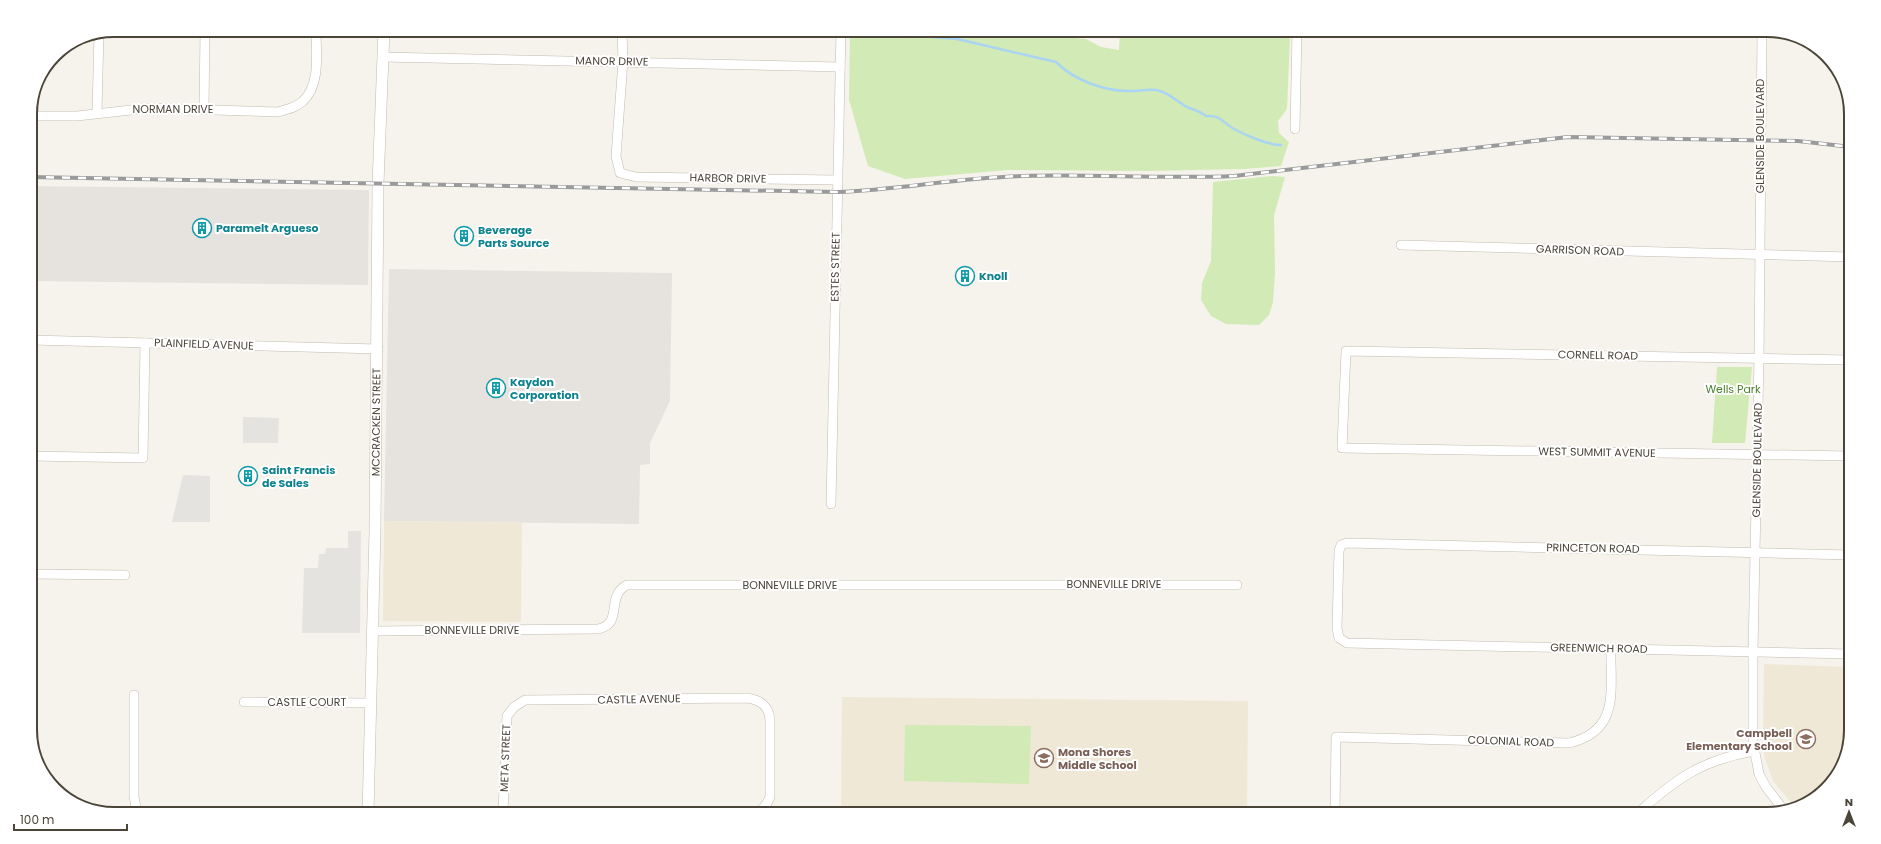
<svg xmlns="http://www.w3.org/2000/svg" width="1881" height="844" viewBox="0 0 1881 844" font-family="Poppins,sans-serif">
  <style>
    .industrial { fill: #e6e2dd }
    .education { fill: #efe8d6 }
    .green { fill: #d2eab5 }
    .parking { fill: #e5e3e0 }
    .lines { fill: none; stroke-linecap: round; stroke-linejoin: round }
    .stream { stroke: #a9d4f2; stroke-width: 2.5 }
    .minor-casing { stroke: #c2bbae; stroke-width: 10 }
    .tertiary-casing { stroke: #c2bbae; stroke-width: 12 }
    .minor { stroke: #fff; stroke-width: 9 }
    .tertiary { stroke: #fff; stroke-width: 11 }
    .rail-casing { stroke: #9a9a9a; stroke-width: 4 }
    .rail { stroke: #fff; stroke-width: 2.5; stroke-dasharray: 8; stroke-linecap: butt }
    .labels { text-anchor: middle; stroke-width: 4; stroke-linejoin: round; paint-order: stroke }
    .street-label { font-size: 11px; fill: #4b4439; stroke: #fff }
    .culture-label { font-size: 11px; font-weight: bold; fill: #0d838f; stroke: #fff; text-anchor: start }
    .park-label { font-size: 11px; fill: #4a7f2a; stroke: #fff }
    .education-label { font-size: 11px; font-weight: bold; fill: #785e54; stroke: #fff; text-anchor: end }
    .rim { fill: none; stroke: #4b4439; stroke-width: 2 }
  </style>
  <rect width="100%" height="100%" fill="#f6f3ec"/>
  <g class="industrial">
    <polygon points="30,186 369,190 368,285 30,281"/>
    <polygon points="389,269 672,273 670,401 650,443 650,464 640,465 639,524 384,521"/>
  </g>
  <g class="education">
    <polygon points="384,521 522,523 521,622 383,621"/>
    <polygon points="1764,664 1851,667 1851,730 1845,762 1813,800 1794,806 1773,781 1765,759 1763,748"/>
    <polygon points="842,697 1248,701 1247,814 841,814"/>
  </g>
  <g class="green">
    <polygon points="850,30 1045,30 1047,35 1086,39 1101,47 1119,50 1120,30 1282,30 1290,37 1287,109 1278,121 1279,133 1289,142 1281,166 1244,169 1150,171 1008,170 905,179 868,166 849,100"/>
    <polygon points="1272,176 1285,177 1274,215 1275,273 1273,302 1269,315 1259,325 1226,324 1211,316 1201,300 1202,283 1211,261 1213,182"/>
    <polygon points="1717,367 1752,367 1745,443 1712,443"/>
    <polygon points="905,725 1031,726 1029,784 904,781"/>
  </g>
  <g class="parking">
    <polygon points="243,417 279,418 278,443 243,443"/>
    <polygon points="183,475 210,476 210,522 172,522"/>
    <polygon points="348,531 361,531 360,633 302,633 304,568 318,568 319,554 325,554 326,548 348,548"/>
  </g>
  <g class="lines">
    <path class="stream" d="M888 30 906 37 921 36 957 39 1056 62C1075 81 1106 92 1133 91 1142 91 1151 88 1160 91 1170 94 1178 102 1187 107 1194 110 1200 111 1206 116 1221 115 1222 122 1234 129 1245 135 1268 145 1281 145"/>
    <defs>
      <g id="minor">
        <polyline points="622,30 623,61 616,156 620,173 636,177 837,180"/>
        <polyline points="1762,30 1759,358 1753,651 1753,742 1759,774 1766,787 1783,809"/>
        <polyline points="383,57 840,67"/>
        <polyline points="204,109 205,30"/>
        <polyline points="97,112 99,33"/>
        <path d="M30 116H77L149 108 278 112C287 109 296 108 303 101 321 85 316 51 316 30"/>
        <polyline points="1295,129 1297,30"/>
        <polyline points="1401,245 1851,257"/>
        <polyline points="30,340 378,349"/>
        <polyline points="1851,360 1346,351 1342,448 1851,456"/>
        <polyline points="30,456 143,458 145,343"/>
        <polyline points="831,504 841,30"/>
        <polyline points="1851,555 1347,543 1341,545 1339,551 1337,628 1339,638 1347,643 1851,654"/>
        <polyline points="30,574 125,575"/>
        <path d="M373 631 598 629C624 624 605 596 627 585H1237"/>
        <polyline points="134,695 134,796 137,814"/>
        <polyline points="244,702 370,703"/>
        <path d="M375 814 383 811 754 814C763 810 766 806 770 797V720C769 706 761 700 747 698L525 700 514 707 507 716 503 812"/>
        <path d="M1335 814 1336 737 1569 743C1621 731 1610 689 1611 648"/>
        <path d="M1637 814C1675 779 1702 760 1754 751"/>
      </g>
      <g id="tertiary">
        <path id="s1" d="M368 814 375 531 378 184 384 30"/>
      </g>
    </defs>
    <use href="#minor" class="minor-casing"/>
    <use href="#tertiary" class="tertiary-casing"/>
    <use href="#minor" class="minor"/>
    <use href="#tertiary" class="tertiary"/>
    <defs>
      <path id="rail" d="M30 177 837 192C899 190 961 177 1024 176 1094 174 1164 179 1234 176L1568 137 1798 141 1851 147"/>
    </defs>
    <use href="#rail" class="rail-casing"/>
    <use href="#rail" class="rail"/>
  </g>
  <defs>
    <symbol id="building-ring" viewBox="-11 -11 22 22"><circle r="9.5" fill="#fff" stroke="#0f9aa8" stroke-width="1.5"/><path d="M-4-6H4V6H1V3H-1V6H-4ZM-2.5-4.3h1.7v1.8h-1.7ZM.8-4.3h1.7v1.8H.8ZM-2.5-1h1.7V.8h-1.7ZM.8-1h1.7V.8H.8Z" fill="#0f9aa8"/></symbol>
    <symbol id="school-ring" viewBox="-11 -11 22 22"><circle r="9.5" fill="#fff" stroke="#8d6e63" stroke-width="1.5"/><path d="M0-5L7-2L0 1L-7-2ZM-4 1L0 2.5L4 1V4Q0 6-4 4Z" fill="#8d6e63"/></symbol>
  </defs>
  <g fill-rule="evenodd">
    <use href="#building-ring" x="191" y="217" width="22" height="22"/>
    <use href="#building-ring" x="453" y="225" width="22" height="22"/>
    <use href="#building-ring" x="954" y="265" width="22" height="22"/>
    <use href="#building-ring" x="485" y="377" width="22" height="22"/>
    <use href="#building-ring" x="237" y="465" width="22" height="22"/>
    <use href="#school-ring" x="1795" y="728" width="22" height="22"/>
    <use href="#school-ring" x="1033" y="747" width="22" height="22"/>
  </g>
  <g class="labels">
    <g class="street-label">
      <text transform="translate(612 61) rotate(1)" y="4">MANOR DRIVE</text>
      <text x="173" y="113">NORMAN DRIVE</text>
      <text transform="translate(1760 136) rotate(-90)" y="4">GLENSIDE BOULEVARD</text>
      <text transform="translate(728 178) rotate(1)" y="4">HARBOR DRIVE</text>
      <text transform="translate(1580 250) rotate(2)" y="4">GARRISON ROAD</text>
      <text transform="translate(835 267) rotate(-89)" y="4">ESTES STREET</text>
      <text transform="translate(204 344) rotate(2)" y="4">PLAINFIELD AVENUE</text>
      <text transform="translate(1598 355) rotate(1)" y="4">CORNELL ROAD</text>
      <text dy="4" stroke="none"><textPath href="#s1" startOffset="392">MCCRACKEN STREET</textPath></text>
      <text transform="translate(1597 452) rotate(1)" y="4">WEST SUMMIT AVENUE</text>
      <text transform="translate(1757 460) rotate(-89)" y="4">GLENSIDE BOULEVARD</text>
      <text transform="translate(1593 548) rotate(1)" y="4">PRINCETON ROAD</text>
      <text x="1114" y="588">BONNEVILLE DRIVE</text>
      <text x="790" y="589">BONNEVILLE DRIVE</text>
      <text x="472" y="634">BONNEVILLE DRIVE</text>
      <text transform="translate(1599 648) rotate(1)" y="4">GREENWICH ROAD</text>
      <text transform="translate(639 699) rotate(-1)" y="4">CASTLE AVENUE</text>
      <text x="307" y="706">CASTLE COURT</text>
      <text transform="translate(1511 741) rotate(2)" y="4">COLONIAL ROAD</text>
      <text transform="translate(505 758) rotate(-88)" y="4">META STREET</text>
    </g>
    <g class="culture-label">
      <text x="216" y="232">Paramelt Argueso</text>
      <text x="478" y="234">Beverage<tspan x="478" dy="13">Parts Source</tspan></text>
      <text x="979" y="280">Knoll</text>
      <text x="510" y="386">Kaydon<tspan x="510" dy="13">Corporation</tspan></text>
      <text x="262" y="474">Saint Francis<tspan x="262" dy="13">de Sales</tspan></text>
    </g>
    <g class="park-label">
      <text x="1733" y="393">Wells Park</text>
    </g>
    <g class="education-label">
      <text x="1792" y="737">Campbell<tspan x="1792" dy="13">Elementary School</tspan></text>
      <text x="1058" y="756" text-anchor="start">Mona Shores<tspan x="1058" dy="13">Middle School</tspan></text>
    </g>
  </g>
  <path d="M0 0H1881V844H0ZM114 37H1767A77 77 0 0 1 1844 114V730A77 77 0 0 1 1767 807H114A77 77 0 0 1 37 730V114A77 77 0 0 1 114 37Z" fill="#fff" fill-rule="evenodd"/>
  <path class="rim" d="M114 37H1767A77 77 0 0 1 1844 114V730A77 77 0 0 1 1767 807H114A77 77 0 0 1 37 730V114A77 77 0 0 1 114 37Z"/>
  <g transform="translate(1849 812)" stroke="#ffffff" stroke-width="3" paint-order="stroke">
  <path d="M0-3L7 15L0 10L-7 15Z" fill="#4b4439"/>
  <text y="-6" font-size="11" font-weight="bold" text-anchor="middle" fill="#4b4439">N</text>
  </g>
  <path d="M14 824v6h113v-6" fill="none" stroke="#4b4439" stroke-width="2"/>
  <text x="20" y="824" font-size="12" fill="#4b4439" stroke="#ffffff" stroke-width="3" paint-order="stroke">100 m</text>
</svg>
